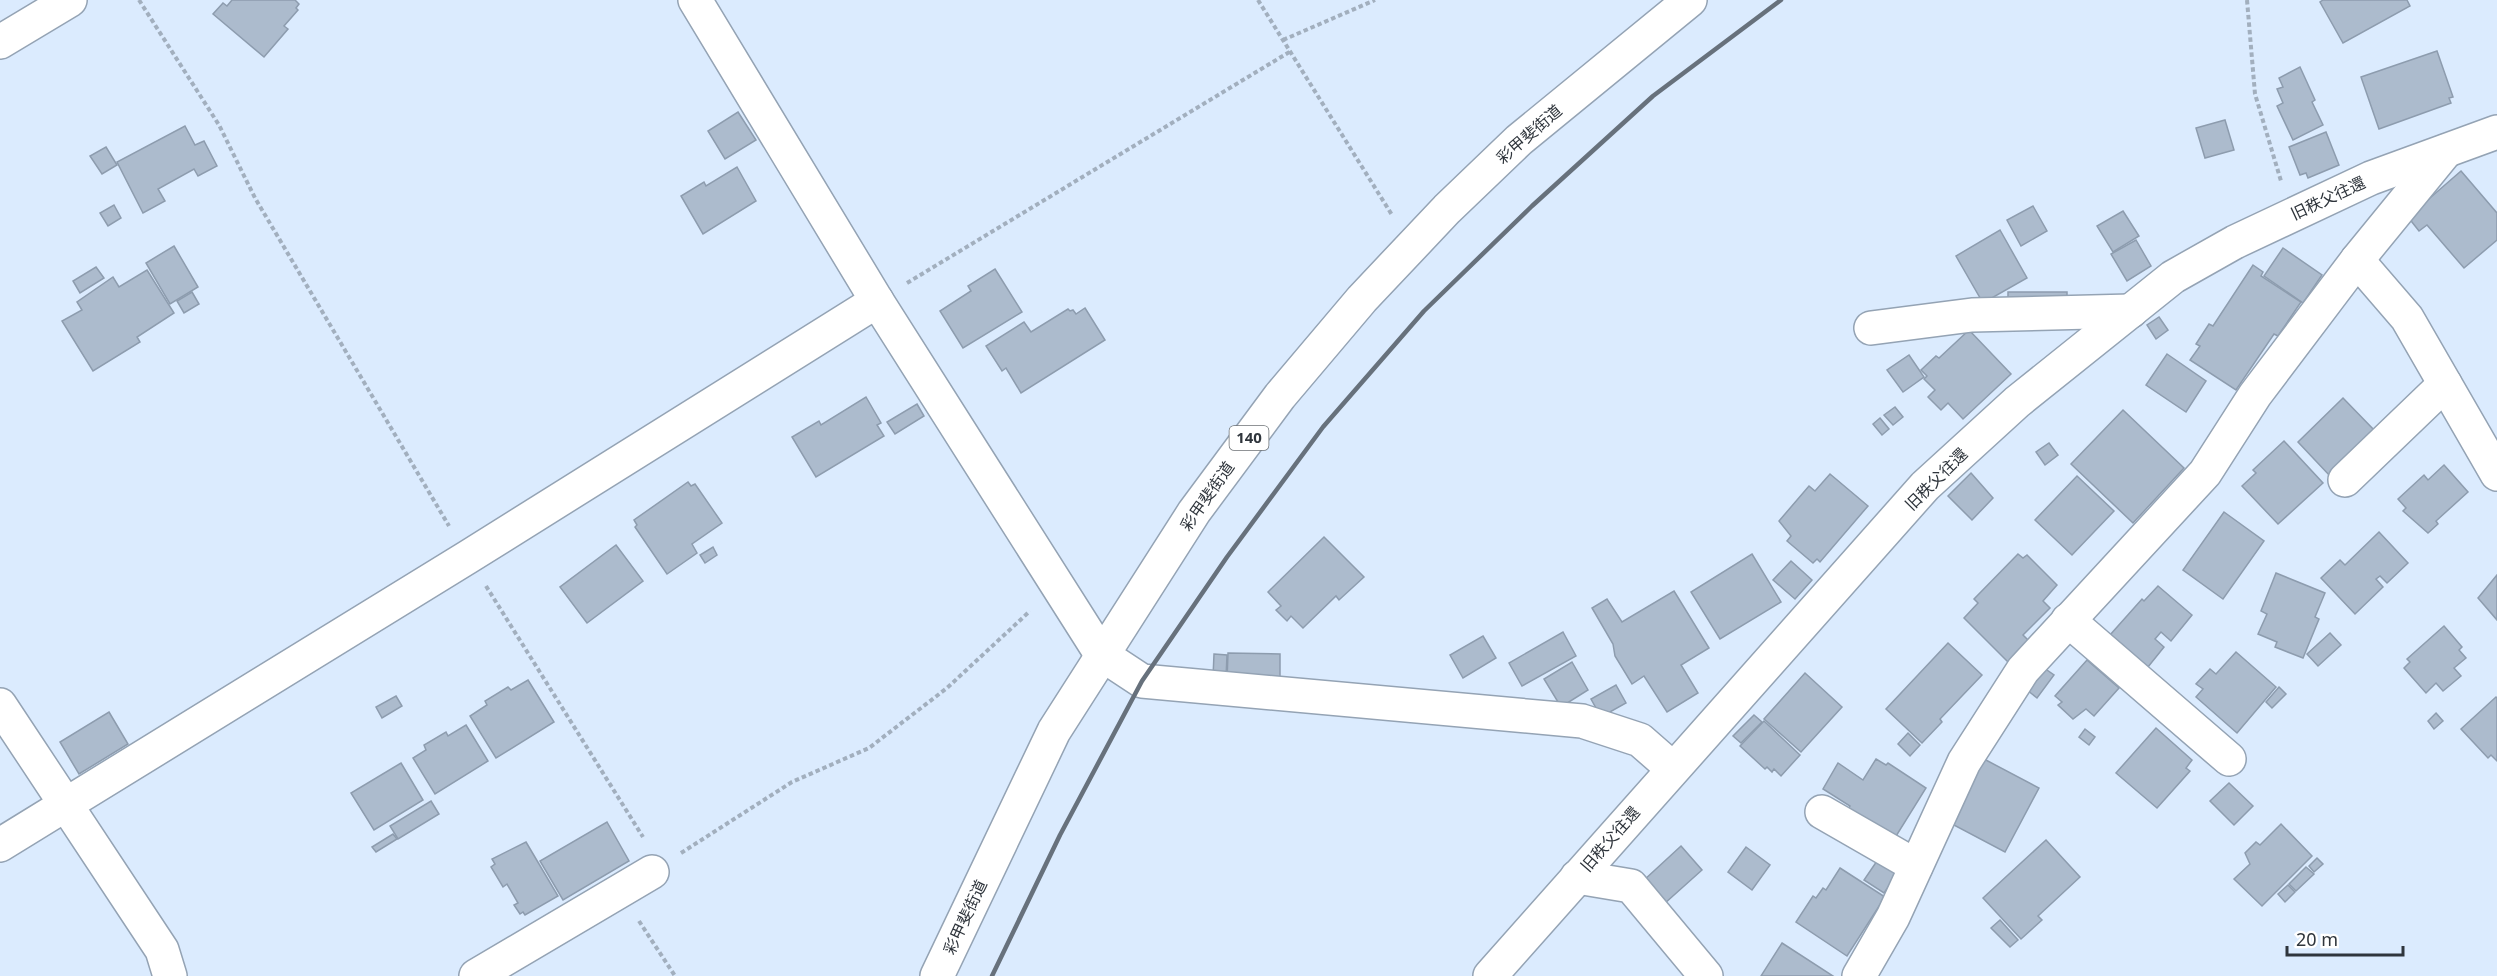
<svg xmlns="http://www.w3.org/2000/svg" width="2497" height="976" viewBox="0 0 2497 976" font-family="'Noto Sans','Noto Sans JP',sans-serif">
  <style>
    .building { fill: #acbbcd; stroke: #8d9cae; stroke-width: 1.5 }
    .lines { fill: none; stroke-linecap: round; stroke-linejoin: round }
    .minor-casing { stroke: #94a3b4; stroke-width: 36 }
    .highway-casing { stroke: #94a3b4; stroke-width: 36 }
    .path { stroke: #a2afbe; stroke-width: 4; stroke-dasharray: 4.5 3; stroke-linecap: butt }
    .minor { stroke: #fff; stroke-width: 33 }
    .highway { stroke: #fff; stroke-width: 33 }
    .rail { stroke: #67717c; stroke-width: 4.5 }
    .labels { text-anchor: middle; stroke-width: 4.5; stroke-linejoin: round; paint-order: stroke }
    .shield { fill: #fff; stroke: #6d7276; stroke-width: 1.5 }
    .shield-label { font-size: 15px; font-weight: bold; fill: #2f353c }
    .street-label { font-size: 16px; fill: #2f353c; stroke: #fff }
  </style>
  <rect width="100%" height="100%" fill="#dbebfe"/>
  <g class="building">
    <polygon points="232,0 295,0 299,4 296,8 298,10 284,26 288,29 264,57 213,14 223,3 227,6"/>
    <polygon points="2323,0 2407,0 2410,6 2343,43 2320,2"/>
    <polygon points="2437,51 2453,97 2449,98 2451,103 2379,129 2361,77"/>
    <polygon points="2300,67 2315,100 2312,102 2323,125 2293,140 2277,106 2283,103 2277,89 2283,87 2279,78"/>
    <polygon points="738,112 756,140 725,159 708,131"/>
    <polygon points="2225,120 2234,150 2205,158 2196,128"/>
    <polygon points="185,126 195,145 204,141 217,166 198,176 194,169 158,189 165,201 143,213 117,162"/>
    <polygon points="2326,132 2339,165 2308,178 2306,173 2300,175 2289,147"/>
    <polygon points="106,147 117,165 102,174 90,156"/>
    <polygon points="737,167 756,201 703,234 681,196 704,182 706,186"/>
    <polygon points="2461,171 2497,213 2497,240 2464,268 2427,225 2419,231 2408,217"/>
    <polygon points="114,205 121,218 108,226 100,213"/>
    <polygon points="2033,206 2047,231 2021,246 2007,220"/>
    <polygon points="2123,211 2139,236 2113,252 2097,226"/>
    <polygon points="2000,230 2027,278 1983,303 1956,256"/>
    <polygon points="2136,240 2151,266 2127,281 2111,254"/>
    <polygon points="174,246 198,287 170,304 146,263"/>
    <polygon points="2283,248 2322,275 2303,303 2264,276"/>
    <polygon points="2253,265 2263,272 2261,276 2301,302 2278,336 2274,334 2236,390 2190,360 2200,346 2196,344 2209,324 2213,326"/>
    <polygon points="96,267 104,278 80,293 73,281"/>
    <polygon points="995,269 1022,312 963,348 940,311 971,291 968,286"/>
    <polygon points="147,270 174,313 137,337 140,342 93,371 62,321 82,310 77,302 113,277 119,287"/>
    <polygon points="192,292 199,304 184,313 177,301"/>
    <rect x="2008" y="292" width="59" height="13"/>
    <polygon points="1085,308 1105,340 1021,393 1006,368 1002,371 986,346 1024,322 1031,332 1068,309 1070,311 1073,310 1076,314"/>
    <polygon points="2159,317 2168,330 2156,339 2147,325"/>
    <polygon points="1969,330 2011,374 1963,419 1948,403 1941,410 1928,397 1935,390 1924,379 1927,376 1921,370 1936,356 1939,358"/>
    <polygon points="2167,354 2206,381 2186,412 2146,385"/>
    <polygon points="1909,355 1924,377 1903,392 1887,370"/>
    <polygon points="866,397 881,423 877,425 884,436 816,477 792,437 819,421 821,425"/>
    <polygon points="2343,398 2376,432 2330,476 2298,442"/>
    <polygon points="917,404 924,416 895,434 887,422"/>
    <polygon points="1895,407 1903,417 1893,425 1884,415"/>
    <polygon points="2123,410 2184,468 2133,523 2071,464"/>
    <polygon points="1880,418 1889,429 1882,435 1873,424"/>
    <polygon points="2284,441 2323,483 2278,524 2242,486 2256,473 2253,470"/>
    <polygon points="2049,443 2058,455 2045,465 2036,452"/>
    <polygon points="2444,465 2468,492 2436,521 2438,524 2428,533 2403,511 2406,508 2398,499 2424,475 2428,480"/>
    <polygon points="1971,473 1993,498 1972,520 1948,496"/>
    <polygon points="1830,474 1868,506 1820,562 1817,559 1813,563 1787,541 1791,536 1779,521 1809,486 1815,491"/>
    <polygon points="2077,476 2114,511 2072,555 2035,520"/>
    <polygon points="688,482 691,486 695,484 722,523 692,544 697,553 667,574 635,527 637,525 634,520"/>
    <polygon points="2224,512 2264,541 2223,599 2183,570"/>
    <polygon points="2379,532 2408,563 2387,583 2380,576 2376,579 2383,587 2355,614 2321,578 2340,560 2345,565"/>
    <polygon points="1324,537 1364,577 1339,600 1336,596 1303,628 1291,616 1287,621 1276,610 1281,606 1268,592"/>
    <polygon points="616,545 643,581 587,623 560,587"/>
    <polygon points="713,547 717,555 705,563 700,555"/>
    <polygon points="1752,554 1781,602 1720,639 1691,592"/>
    <polygon points="2018,554 2023,558 2027,555 2057,585 2043,601 2050,608 2023,635 2030,642 2009,663 1964,618 1978,603 1974,599"/>
    <polygon points="1791,561 1812,580 1795,599 1773,580"/>
    <polygon points="2276,573 2325,593 2315,617 2319,619 2303,658 2275,647 2277,642 2258,634 2267,614 2261,611"/>
    <polygon points="2497,575 2497,620 2478,598"/>
    <polygon points="2158,586 2192,615 2171,641 2161,632 2155,639 2164,647 2148,667 2110,635 2142,599 2144,601"/>
    <polygon points="1674,591 1709,648 1681,665 1698,693 1667,712 1644,676 1632,684 1615,656 1613,644 1592,608 1607,599 1622,622"/>
    <polygon points="2444,626 2462,647 2459,650 2466,658 2454,668 2461,676 2443,691 2436,683 2426,693 2404,668 2410,662 2407,659"/>
    <polygon points="1563,632 1576,656 1522,686 1509,663"/>
    <polygon points="2330,633 2341,645 2318,666 2307,654"/>
    <polygon points="1483,636 1496,658 1463,678 1450,655"/>
    <polygon points="1948,643 1982,675 1940,719 1942,722 1922,743 1886,709"/>
    <polygon points="2236,652 2276,687 2237,733 2196,697 2203,689 2196,684 2210,669 2216,674"/>
    <polygon points="1228,653 1280,654 1280,680 1227,680"/>
    <polygon points="1214,654 1227,655 1226,678 1213,677"/>
    <polygon points="2087,660 2119,688 2094,716 2086,709 2073,719 2058,705 2062,702 2055,696"/>
    <polygon points="1572,662 1588,690 1561,707 1544,679"/>
    <polygon points="2044,668 2054,675 2037,698 2027,690"/>
    <polygon points="1805,673 1842,707 1801,752 1764,719"/>
    <polygon points="528,680 554,722 496,758 470,716 487,705 485,701 508,687 511,690"/>
    <polygon points="1616,685 1626,703 1601,717 1591,699"/>
    <polygon points="2279,687 2286,694 2272,708 2266,702"/>
    <polygon points="396,696 402,706 382,718 376,707"/>
    <polygon points="2496,697 2497,698 2497,761 2491,755 2488,758 2461,729"/>
    <polygon points="109,712 128,744 79,774 60,742"/>
    <polygon points="2436,713 2443,721 2434,729 2428,721"/>
    <polygon points="1754,715 1762,722 1741,743 1733,736"/>
    <polygon points="1764,721 1800,755 1781,776 1774,769 1772,772 1767,767 1765,769 1740,746"/>
    <polygon points="466,725 488,761 435,794 413,758 426,750 424,745 446,732 448,736"/>
    <polygon points="2156,728 2192,760 2186,768 2190,771 2157,808 2116,773"/>
    <polygon points="2085,729 2095,737 2089,745 2079,737"/>
    <polygon points="1908,733 1920,745 1910,756 1898,744"/>
    <polygon points="1876,759 1886,765 1888,763 1926,788 1893,841 1846,813 1850,806 1823,789 1838,763 1863,780"/>
    <polygon points="1984,759 2039,788 2005,852 1950,823"/>
    <polygon points="401,763 423,800 374,830 351,793"/>
    <polygon points="2229,783 2253,806 2234,825 2210,801"/>
    <polygon points="431,801 439,814 398,839 390,826"/>
    <polygon points="607,822 629,861 563,900 540,861"/>
    <polygon points="2281,824 2312,856 2262,906 2234,879 2250,864 2245,853 2256,842 2260,845"/>
    <polygon points="393,834 397,839 376,852 372,847"/>
    <polygon points="2046,840 2080,877 2038,916 2042,920 2021,939 1983,898"/>
    <polygon points="526,842 558,896 525,915 523,912 520,914 514,905 518,903 507,884 503,887 491,867 495,864 492,859"/>
    <polygon points="1681,846 1702,870 1664,904 1643,881"/>
    <polygon points="1746,847 1770,865 1752,890 1728,872"/>
    <polygon points="1881,855 1901,869 1884,893 1864,880"/>
    <polygon points="2317,858 2323,864 2314,872 2309,866"/>
    <polygon points="2306,867 2314,874 2296,891 2289,884"/>
    <polygon points="1840,868 1885,897 1847,956 1796,922 1813,896 1816,898 1823,888 1826,890"/>
    <polygon points="2288,885 2295,892 2285,902 2278,894"/>
    <polygon points="2000,920 2018,940 2010,947 1991,928"/>
    <polygon points="1782,943 1833,976 1761,976"/>
  </g>
  <g class="lines">
    <defs>
      <g id="minor">
        <polyline points="695,0 877,301 1101,654 1142,681 1582,721 1640,740 1672,768"/>
        <polyline points="0,42 70,0"/>
        <polyline points="2357,260 2407,318 2497,474"/>
        <polyline points="1871,328 1972,315 2131,311"/>
        <polyline points="2345,480 2445,384"/>
        <polyline points="2068,620 2229,759"/>
        <polyline points="0,705 162,950 170,976"/>
        <polyline points="1822,812 1916,866"/>
        <polyline points="0,845 468,557 877,301"/>
        <polyline points="1577,877 1631,886 1706,976"/>
        <polyline points="476,976 652,872"/>
        <polyline points="1490,976 1925,486 2017,402 2173,277 2235,242 2371,178 2497,132"/>
        <polyline points="1859,976 1893,917 1964,762 2023,670 2205,473 2255,395 2357,260 2446,151"/>
      </g>
      <polyline id="highway" points="937,976 1054,731 1194,512 1280,396 1362,299 1447,209 1519,140 1690,0"/>
    </defs>
    <use href="#minor" class="minor-casing"/>
    <use href="#highway" class="highway-casing"/>
    <g class="path">
      <polyline points="139,0 219,125 255,198 449,526"/>
      <polyline points="1258,0 1392,215"/>
      <polyline points="2247,0 2255,94 2281,181"/>
      <polyline points="1283,40 1375,0"/>
      <polyline points="907,283 1291,51"/>
      <polyline points="486,586 643,837"/>
      <polyline points="681,853 792,782 869,748 947,688 1030,611"/>
      <polyline points="639,921 675,976"/>
    </g>
    <use href="#minor" class="minor"/>
    <use href="#highway" class="highway"/>
    <polyline class="rail" points="992,976 1060,835 1142,681 1227,557 1323,427 1424,311 1532,206 1653,96 1781,0"/>
  </g>
  <g class="labels">
    <rect class="shield" x="1229.5" y="426" width="39" height="24" rx="4.5"/>
    <g class="shield-label">
      <text x="1249" y="443">140</text>
    </g>
    <g class="street-label">
      <text transform="translate(1529 134) rotate(-41)" y="6">彩甲斐街道</text>
      <text transform="translate(2328 198) rotate(-25)" y="6">旧秩父往還</text>
      <text transform="translate(1936 479) rotate(-45)" y="6">旧秩父往還</text>
      <text transform="translate(1207 496) rotate(-55)" y="6">彩甲斐街道</text>
      <text transform="translate(1610 839) rotate(-49)" y="6">旧秩父往還</text>
      <text transform="translate(965 917) rotate(-65)" y="6">彩甲斐街道</text>
    </g>
  </g>
  <path d="M2287 946v9h116v-9" fill="none" stroke="#2f353c" stroke-width="3"/>
  <text x="2296" y="946" font-size="18" fill="#2f353c" stroke="#ffffff" stroke-width="4.5" paint-order="stroke">20 m</text>
</svg>
